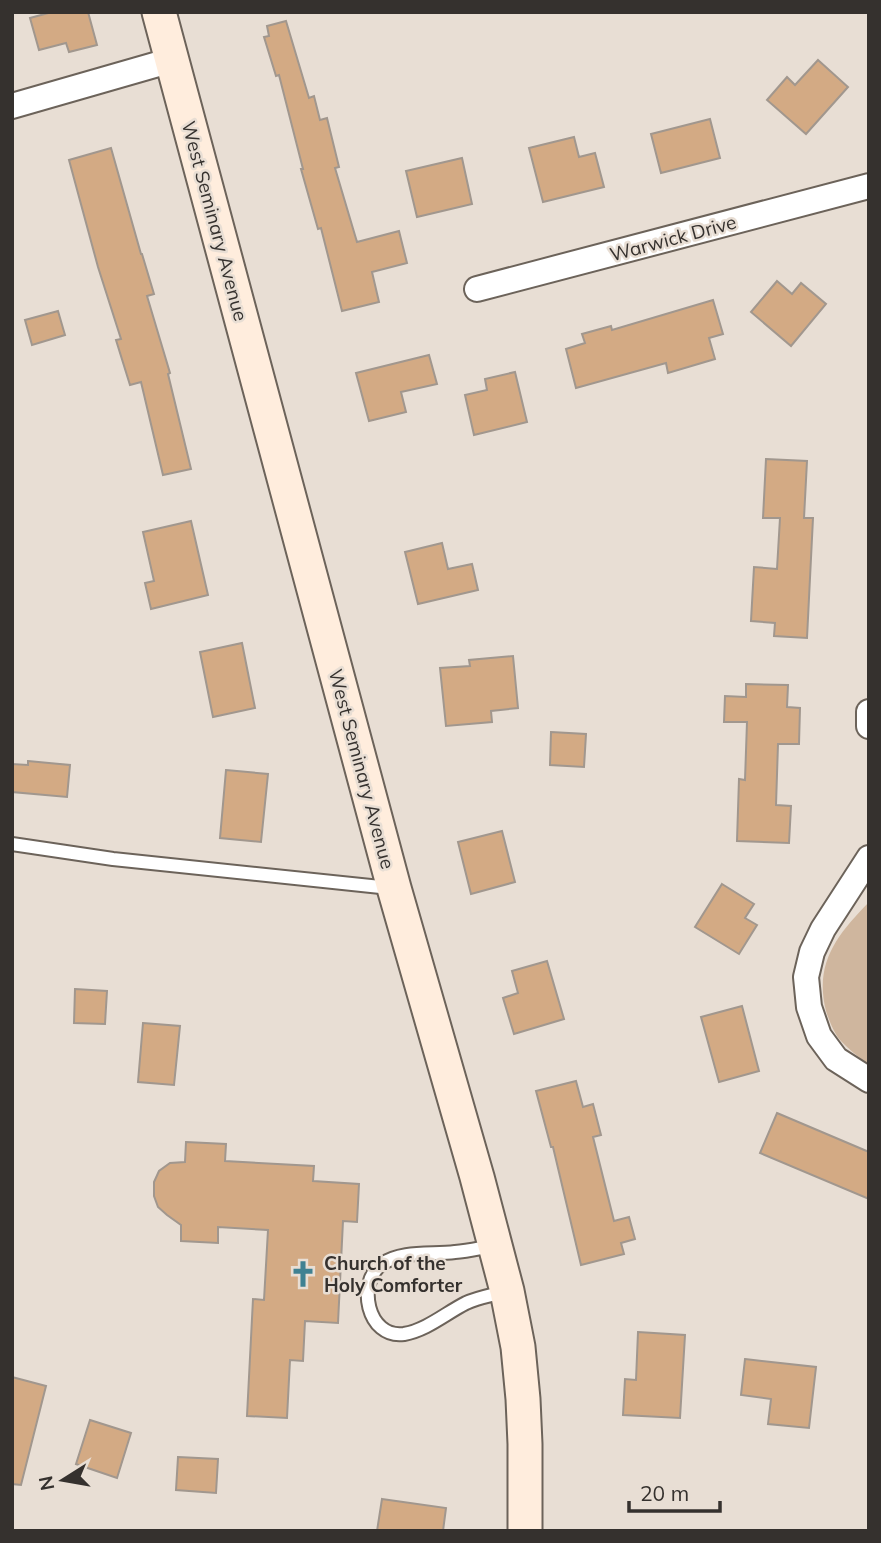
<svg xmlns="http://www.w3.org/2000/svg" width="881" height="1543" viewBox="0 0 881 1543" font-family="Mulish,sans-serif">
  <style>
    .green { fill: #cfb69e }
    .building { fill: #d3aa84; stroke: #a1978e; stroke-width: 2 }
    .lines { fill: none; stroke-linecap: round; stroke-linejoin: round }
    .service-casing { stroke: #6c635a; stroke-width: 16 }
    .minor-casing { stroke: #6c635a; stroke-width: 28 }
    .secondary-casing { stroke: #6c635a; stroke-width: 37 }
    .service { stroke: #fff; stroke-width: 12 }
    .minor { stroke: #fff; stroke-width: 24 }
    .secondary { stroke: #ffeddd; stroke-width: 33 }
    .labels { text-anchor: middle; stroke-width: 5; stroke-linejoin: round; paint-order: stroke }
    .street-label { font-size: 19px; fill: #35312e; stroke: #e8ded4 }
    .poi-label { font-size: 19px; font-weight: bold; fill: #35312e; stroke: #e8ded4; text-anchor: start }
  </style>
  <rect width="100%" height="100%" fill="#e8ded4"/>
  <path class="green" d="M869 902V1063L864 1062C857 1055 847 1048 840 1040 834 1033 829 1020 826 1011 814 963 837 935 869 902Z"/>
  <g class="building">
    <polygon points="52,12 88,12 97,45 69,52 66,43 39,50 30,18"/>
    <polygon points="286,21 309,98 314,96 320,120 327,118 339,167 335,168 357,242 399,231 407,263 372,272 379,302 342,311 321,228 318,229 301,169 303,169 279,75 276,76 264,37 269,36 267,26"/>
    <polygon points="818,60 848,87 806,134 767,100 787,77 795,85"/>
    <polygon points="710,119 720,158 661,173 651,134"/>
    <polygon points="574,137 579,157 595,153 604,187 543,202 529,148"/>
    <polygon points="111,148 141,254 142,254 154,294 147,296 170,373 168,374 191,469 163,475 141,382 130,385 116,340 121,339 98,267 69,160"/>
    <polygon points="462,158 472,204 417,217 406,171"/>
    <polygon points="777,281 792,294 801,283 826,304 791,346 751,312"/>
    <polygon points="713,300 723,334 709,338 715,359 668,373 666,363 576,388 566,349 585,343 582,334 611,326 612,330"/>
    <polygon points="58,311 65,335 32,345 25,320"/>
    <polygon points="429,355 437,384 401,392 406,412 369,421 356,373"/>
    <polygon points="515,372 527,422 474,435 465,395 487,390 485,379"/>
    <polygon points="766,459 807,461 804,518 813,518 807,638 774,636 775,623 751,621 754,567 777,569 780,518 763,518"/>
    <polygon points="191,521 208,595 151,609 145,583 154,581 143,532"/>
    <polygon points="442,543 448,569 472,564 478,590 418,604 405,552"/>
    <polygon points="242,643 255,708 213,717 200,652"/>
    <polygon points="513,656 518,708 491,711 492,722 446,726 440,668 470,666 469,660"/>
    <polygon points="746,684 788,685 787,707 800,708 799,744 778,744 776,805 791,806 789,843 737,841 739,779 745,780 747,722 724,722 725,696 746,697"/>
    <polygon points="551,732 586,734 584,767 550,765"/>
    <polygon points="28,761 70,765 67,797 12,792 12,764 28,765"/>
    <polygon points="226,770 268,774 261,842 220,838"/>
    <polygon points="502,831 515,882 471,894 458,842"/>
    <polygon points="722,884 754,904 745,918 757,925 739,954 695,927"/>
    <polygon points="547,961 564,1019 514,1034 503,998 518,993 512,971"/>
    <polygon points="75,989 107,991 105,1024 74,1023"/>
    <polygon points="742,1006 759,1071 719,1082 701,1017"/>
    <polygon points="143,1023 180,1026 174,1085 138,1082"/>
    <polygon points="576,1081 583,1107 593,1104 601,1135 593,1137 614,1221 629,1217 635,1239 621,1243 624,1254 581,1265 553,1147 551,1147 536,1091"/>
    <polygon points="777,1113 869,1152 869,1199 760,1153"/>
    <polygon points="186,1142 226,1144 225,1161 314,1166 313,1181 359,1184 357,1222 343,1221 338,1323 305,1321 303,1361 290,1360 287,1418 247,1416 253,1299 264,1300 268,1230 218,1227 218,1243 181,1241 181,1225 167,1215 158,1207 154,1196 154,1182 159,1171 170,1163 185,1162"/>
    <polygon points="638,1332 685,1335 680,1418 623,1415 625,1379 636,1380"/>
    <polygon points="745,1359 816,1367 809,1428 768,1424 771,1399 741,1395"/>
    <polygon points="12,1377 46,1386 21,1485 12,1484"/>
    <polygon points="90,1420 131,1433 117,1478 76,1464"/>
    <polygon points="178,1457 218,1459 216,1493 176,1490"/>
    <polygon points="382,1499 446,1508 443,1531 377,1531"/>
  </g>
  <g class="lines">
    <defs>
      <g id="service">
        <polyline points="12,844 113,859 390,888"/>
        <path d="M492 1246C480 1248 468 1251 455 1252 432 1255 402 1250 382 1264 356 1282 367 1339 404 1334 427 1330 446 1313 466 1303 479 1297 494 1295 507 1291"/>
      </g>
      <g id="minor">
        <polyline points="12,106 172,60"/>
        <polyline points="477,289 869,186"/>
        <polyline points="869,712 869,726"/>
        <polyline points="869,858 823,929 812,952 806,977 809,1007 819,1036 836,1059 869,1080"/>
      </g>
      <polyline id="secondary" points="159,12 394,888 477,1177 507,1291 518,1347 523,1399 525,1444 525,1531"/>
    </defs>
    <use href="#service" class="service-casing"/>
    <use href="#minor" class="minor-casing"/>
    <use href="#secondary" class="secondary-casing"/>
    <use href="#service" class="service"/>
    <use href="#minor" class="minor"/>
    <use href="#secondary" class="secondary"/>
  </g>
  <defs>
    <symbol id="church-bare" viewBox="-9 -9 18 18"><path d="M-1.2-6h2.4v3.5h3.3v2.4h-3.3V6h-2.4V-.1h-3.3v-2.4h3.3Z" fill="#3f8192" stroke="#e8ded4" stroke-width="2.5" paint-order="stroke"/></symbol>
  </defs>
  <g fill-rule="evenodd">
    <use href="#church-bare" x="284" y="1255" width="38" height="38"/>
  </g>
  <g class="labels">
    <g class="street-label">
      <text transform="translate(215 221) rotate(75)" y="7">West Seminary Avenue</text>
      <text transform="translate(673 238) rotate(-15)" y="7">Warwick Drive</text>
      <text transform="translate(362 769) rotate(75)" y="7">West Seminary Avenue</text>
    </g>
    <g class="poi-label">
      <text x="324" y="1270">Church of the<tspan x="324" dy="22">Holy Comforter</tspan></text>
    </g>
  </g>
  <rect width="881" height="1543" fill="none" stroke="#35312e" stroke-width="28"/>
  <g transform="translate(63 1480) rotate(259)" stroke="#e8ded4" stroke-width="5" paint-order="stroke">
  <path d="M0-5L12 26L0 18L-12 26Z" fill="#35312e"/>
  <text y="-10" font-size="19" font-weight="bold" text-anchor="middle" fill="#35312e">N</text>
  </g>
  <path d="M629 1501v10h91v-10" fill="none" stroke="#35312e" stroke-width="3.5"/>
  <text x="640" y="1501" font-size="21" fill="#35312e" stroke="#e8ded4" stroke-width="5" paint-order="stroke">20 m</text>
</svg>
